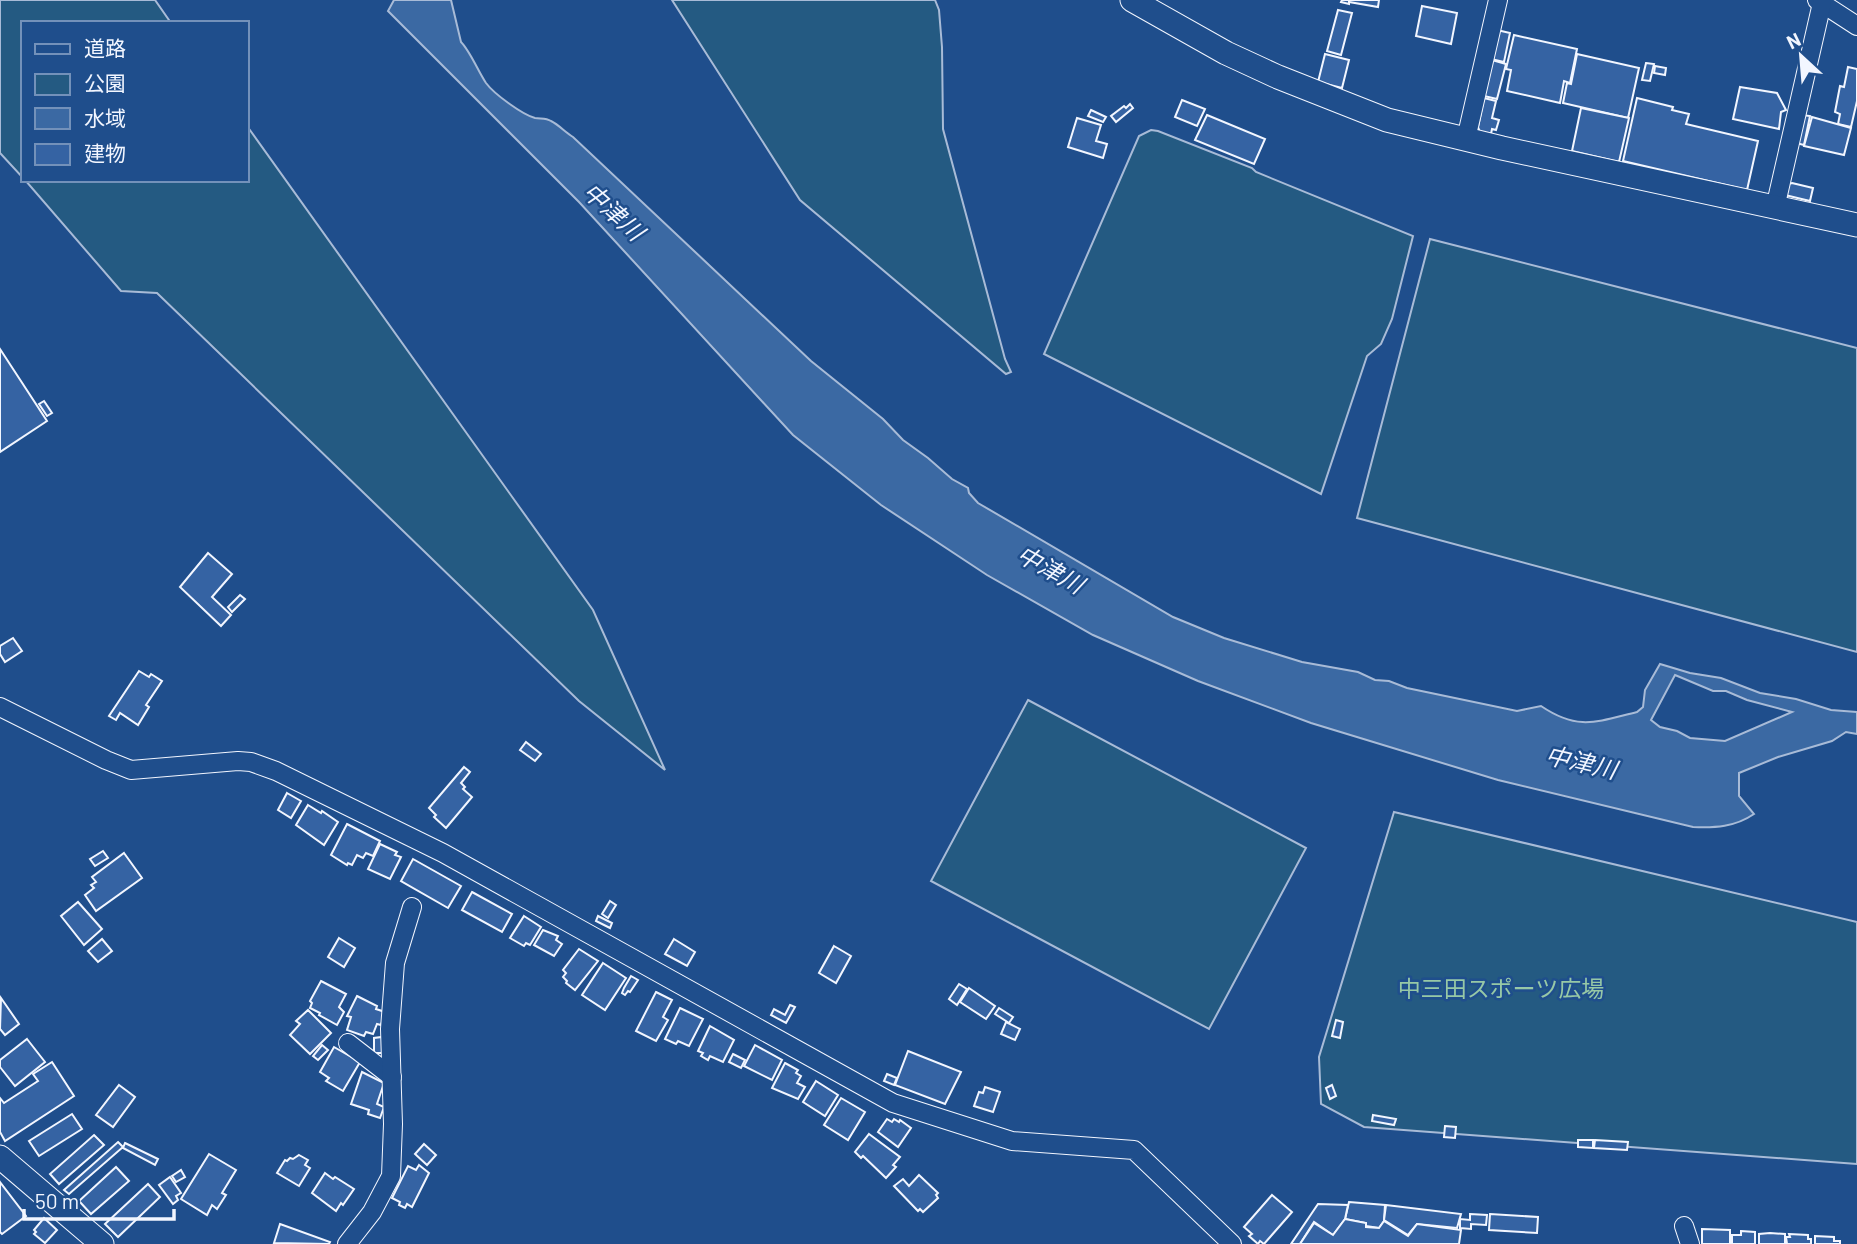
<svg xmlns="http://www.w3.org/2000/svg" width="1857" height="1244" viewBox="0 0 1857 1244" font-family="Barlow,'Noto Sans JP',sans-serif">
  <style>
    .green { fill: #245a82; stroke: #a8bbd7; stroke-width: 2 }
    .water { fill: #3b69a3; stroke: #a8bbd7; stroke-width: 2; fill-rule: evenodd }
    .building { fill: #3563a3; stroke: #f2f6ff; stroke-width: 2 }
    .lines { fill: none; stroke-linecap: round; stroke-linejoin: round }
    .minor-casing { stroke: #f2f6ff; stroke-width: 20 }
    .tertiary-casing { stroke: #f2f6ff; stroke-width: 25 }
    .minor { stroke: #1f4e8c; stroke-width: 18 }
    .tertiary { stroke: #1f4e8c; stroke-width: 23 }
    .labels { text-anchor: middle; stroke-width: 5; stroke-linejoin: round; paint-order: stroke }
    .park-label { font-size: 23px; fill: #97c8a6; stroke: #1f4e8c }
    .water-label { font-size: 24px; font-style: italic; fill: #f2f6ff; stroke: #1f4e8c }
  </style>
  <rect width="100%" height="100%" fill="#1f4e8c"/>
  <g class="green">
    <polygon points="0,0 155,0 171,23 23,23 23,178 0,153"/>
    <polygon points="672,0 935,0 939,10 942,47 943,129 1005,359 1011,372 1006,374 800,200"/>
    <polygon points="247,126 593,610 665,770 579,701 157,293 121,291 25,180 247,180"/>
    <polygon points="1151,130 1158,131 1252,168 1256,172 1413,236 1392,319 1381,344 1367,356 1321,494 1044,354 1139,136"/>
    <polygon points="1430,239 1857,348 1857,652 1357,518"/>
    <polygon points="1028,700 1306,848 1209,1029 931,881"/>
    <polygon points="1394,812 1857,922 1857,1164 1364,1127 1321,1104 1319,1057"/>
  </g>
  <path class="water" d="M394 0H451L461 42C470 51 478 71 486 83 494 94 523 115 535 118 541 119 546 118 551 121 559 125 565 132 573 137L811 361 883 419 903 440 928 458 952 479 968 488 969 493 978 503 1173 617 1224 638 1302 662 1358 672 1375 680 1389 681 1407 688 1517 711 1541 706C1578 731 1596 722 1637 712L1643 707 1645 690 1660 664 1690 673 1721 678 1760 693 1796 699 1831 710 1857 712V734L1846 732 1832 741 1778 757 1739 773V796L1754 814C1735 827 1715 828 1693 827L1498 780 1311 723 1198 681 1093 635 987 575 881 505 793 435 579 202 388 11ZM1675 675 1713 691H1726L1747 700 1792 712 1725 741 1690 738 1677 731 1660 727 1651 720Z"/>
  <g class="building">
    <polygon points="1342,0 1379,0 1378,7 1349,2 1349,4 1341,2"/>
    <polygon points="1422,6 1457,13 1451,44 1416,36"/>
    <polygon points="1338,10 1352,13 1341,55 1327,51"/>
    <polygon points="1497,30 1510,33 1504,62 1491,59"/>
    <polygon points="1514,35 1577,49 1570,83 1564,81 1560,103 1507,91 1511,70 1506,69"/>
    <polygon points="1325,54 1349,60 1342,88 1318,82"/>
    <polygon points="1577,54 1639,68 1628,118 1563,103 1567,83 1571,84"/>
    <polygon points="1492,60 1506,64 1497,99 1484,96"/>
    <polygon points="1646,63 1654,64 1650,81 1642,80"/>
    <polygon points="1655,66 1666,68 1665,75 1654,73"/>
    <polygon points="1848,67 1857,69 1857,101 1851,127 1838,124 1840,114 1835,112 1840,86 1844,87"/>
    <polygon points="1740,87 1777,93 1786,110 1781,112 1779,129 1733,119"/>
    <polygon points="1484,98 1496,101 1492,118 1499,120 1496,130 1492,129 1491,134 1480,132 1478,127"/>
    <polygon points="1637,98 1673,107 1672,110 1689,114 1686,124 1758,141 1747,190 1623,161"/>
    <polygon points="1182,100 1205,109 1197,126 1175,117"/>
    <polygon points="1130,104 1133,108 1116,122 1111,116 1124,106 1126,108"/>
    <polygon points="1581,108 1629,118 1619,162 1572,151"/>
    <polygon points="1091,110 1106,117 1103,122 1088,116"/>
    <polygon points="1207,115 1265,139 1254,164 1195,140"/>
    <polygon points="1802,115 1810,116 1804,145 1796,143"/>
    <polygon points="1812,117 1851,128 1844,155 1804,146"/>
    <polygon points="1077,118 1101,125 1096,141 1107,144 1103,158 1068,147"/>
    <polygon points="1792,183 1813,188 1810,201 1785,195 1788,184"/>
    <polygon points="0,349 47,421 0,452"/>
    <polygon points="44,401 52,413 47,416 39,404"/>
    <polygon points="208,553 232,574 212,597 231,615 221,626 180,587"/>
    <polygon points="240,595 245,599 232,612 228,607"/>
    <polygon points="13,638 22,651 5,662 0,654 0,646"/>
    <polygon points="139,671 149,677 151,674 162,681 146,705 149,707 138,725 120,713 116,720 109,716"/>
    <polygon points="526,742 541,754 535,761 520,750"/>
    <polygon points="464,767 470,772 461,783 465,787 463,789 472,797 446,828 434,817 436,815 429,808"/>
    <polygon points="287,793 301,801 291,818 278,810"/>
    <polygon points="308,805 321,813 322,811 338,822 324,845 296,825"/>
    <polygon points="347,824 380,841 373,856 366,853 363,858 357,855 352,865 348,863 347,865 331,855"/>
    <polygon points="380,844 397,852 395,855 401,857 390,879 368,869"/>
    <polygon points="103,851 108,858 95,866 90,859"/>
    <polygon points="124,853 142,878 96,911 85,895 94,888 91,885 96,882 92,877"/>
    <polygon points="413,859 461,886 448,908 401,881"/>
    <polygon points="472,892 512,914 502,932 462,910"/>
    <polygon points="610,901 616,905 608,918 602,914"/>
    <polygon points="78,902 102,929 84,945 61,916"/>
    <polygon points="524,916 541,927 530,945 526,943 524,946 510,938"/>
    <polygon points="598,916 612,923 610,928 596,921"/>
    <polygon points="543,930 558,936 556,940 562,944 554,956 534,945"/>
    <polygon points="339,938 355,948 344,967 328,957"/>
    <polygon points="102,939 112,951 98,962 88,951"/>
    <polygon points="674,939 695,952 687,966 665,954"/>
    <polygon points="834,946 851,956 836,983 819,973"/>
    <polygon points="579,949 598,961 575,990 566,983 567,981 563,977 566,973 563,970"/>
    <polygon points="603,963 626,978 605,1010 582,995"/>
    <polygon points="631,976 638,980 630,992 628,991 625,995 622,993 624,988"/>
    <polygon points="321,981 346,994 339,1007 344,1012 337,1025 319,1015 320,1013 310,1008 312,1003 310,1001"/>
    <polygon points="959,984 967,989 957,1005 949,999"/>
    <polygon points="969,988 995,1006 986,1019 960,1002"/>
    <polygon points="656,992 672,1000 663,1017 668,1020 656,1041 636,1031"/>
    <polygon points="357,996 377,1006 376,1009 385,1012 381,1025 377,1024 373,1034 366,1032 364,1036 347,1030 351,1017 347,1016"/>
    <polygon points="1,998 19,1024 5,1035 0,1029"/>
    <polygon points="790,1005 795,1007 786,1023 771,1015 774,1009 785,1015"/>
    <polygon points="680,1008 703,1019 689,1046 678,1041 676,1044 665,1039"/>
    <polygon points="999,1008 1013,1017 1009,1023 995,1014"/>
    <polygon points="308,1010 331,1033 310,1054 290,1035 300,1024 296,1021"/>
    <polygon points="1336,1020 1343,1022 1340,1038 1332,1036"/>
    <polygon points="1006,1022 1020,1029 1015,1040 1001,1034"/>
    <polygon points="710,1026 734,1040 723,1062 710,1056 708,1060 701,1056 703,1053 698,1051"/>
    <polygon points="382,1037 382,1053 374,1053 374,1038"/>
    <polygon points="27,1039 45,1062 15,1086 0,1067 0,1060"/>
    <polygon points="322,1045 328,1050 318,1060 313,1056"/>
    <polygon points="755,1045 782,1060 772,1080 744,1066"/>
    <polygon points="334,1047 360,1062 343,1091 326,1081 329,1078 320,1072"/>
    <polygon points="908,1051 961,1072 945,1104 895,1085"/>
    <polygon points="733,1054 745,1060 741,1068 729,1062"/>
    <polygon points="52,1062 74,1096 5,1141 0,1132 0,1098 4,1103 38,1081 33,1074"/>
    <polygon points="785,1063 798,1070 796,1073 801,1076 797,1083 805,1087 798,1099 772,1088"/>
    <polygon points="362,1072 384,1083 377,1104 384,1107 380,1118 368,1114 369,1110 351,1104"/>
    <polygon points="887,1074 897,1078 894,1085 884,1081"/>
    <polygon points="816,1081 838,1095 825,1116 803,1102"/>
    <polygon points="119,1085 135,1097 113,1127 96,1115"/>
    <polygon points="1332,1085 1336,1096 1330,1099 1326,1088"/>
    <polygon points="985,1087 1000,1092 993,1112 974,1106 979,1092 983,1093"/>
    <polygon points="841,1098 865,1112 848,1140 824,1125"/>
    <polygon points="72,1114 82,1129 39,1156 29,1141"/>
    <polygon points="1373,1115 1396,1119 1394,1125 1372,1121"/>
    <polygon points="887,1119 892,1122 894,1119 899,1122 900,1120 911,1128 898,1147 878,1132"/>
    <polygon points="1445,1126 1456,1127 1455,1138 1444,1137"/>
    <polygon points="869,1134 900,1157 893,1165 896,1167 886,1178 863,1156 861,1158 855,1152"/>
    <polygon points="94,1135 104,1145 59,1184 50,1174"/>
    <polygon points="1578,1140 1593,1140 1593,1148 1578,1147"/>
    <polygon points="1595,1140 1628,1142 1627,1150 1594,1148"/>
    <polygon points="118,1142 123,1147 69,1194 64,1190"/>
    <polygon points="125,1143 158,1159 155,1165 123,1148"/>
    <polygon points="424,1144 436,1155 427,1165 415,1154"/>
    <polygon points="209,1154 236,1170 222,1193 226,1195 217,1209 212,1205 207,1215 181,1199"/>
    <polygon points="299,1155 308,1160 305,1165 310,1168 299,1186 277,1173 285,1160 287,1161 290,1158 293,1159"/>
    <polygon points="419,1165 429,1173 412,1207 407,1204 405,1208 399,1205 400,1202 392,1198 408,1166 416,1170"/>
    <polygon points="116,1167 129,1181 91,1214 79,1201"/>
    <polygon points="181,1170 185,1177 176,1182 172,1176"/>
    <polygon points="325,1173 333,1179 335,1177 354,1189 343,1205 341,1203 336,1211 312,1193"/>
    <polygon points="919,1175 938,1193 936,1195 938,1198 923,1212 920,1209 918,1211 894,1186 903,1179 909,1186"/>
    <polygon points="170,1177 181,1193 176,1196 178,1200 173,1204 159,1185"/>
    <polygon points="0,1182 26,1216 2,1234 0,1232"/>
    <polygon points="148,1184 160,1197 118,1237 105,1224"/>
    <polygon points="1272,1195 1292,1212 1264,1244 1260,1241 1258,1244 1249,1236 1252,1234 1244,1227"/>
    <polygon points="1349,1202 1385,1205 1384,1221 1379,1228 1366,1226 1366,1223 1345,1219"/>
    <polygon points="1318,1204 1348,1205 1345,1219 1333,1235 1314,1222 1300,1244 1291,1244"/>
    <polygon points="1386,1205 1461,1214 1457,1228 1417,1224 1408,1235 1384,1220"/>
    <polygon points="1470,1214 1487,1215 1486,1225 1471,1224 1471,1229 1460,1228 1460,1219 1470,1220"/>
    <polygon points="1490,1214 1538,1217 1537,1233 1489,1230"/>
    <polygon points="44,1218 57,1230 45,1243 34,1234 36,1232 34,1230"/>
    <polygon points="1345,1219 1366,1223 1366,1227 1379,1228 1384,1221 1408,1236 1417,1224 1461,1230 1459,1244 1300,1244 1314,1223 1333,1235"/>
    <polygon points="280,1224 330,1242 329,1244 274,1243"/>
    <polygon points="1702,1229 1730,1230 1730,1244 1702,1244"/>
    <polygon points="1741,1231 1755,1232 1755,1244 1732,1244 1732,1235 1741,1235"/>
    <polygon points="1770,1233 1785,1234 1785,1244 1759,1244 1759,1234"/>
    <polygon points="1789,1234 1808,1235 1808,1239 1811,1239 1811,1244 1787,1244 1786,1237 1790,1237"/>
    <polygon points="1815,1236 1834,1237 1834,1241 1840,1241 1840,1244 1815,1244"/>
  </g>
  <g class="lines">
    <defs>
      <g id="minor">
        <polyline points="1817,0 1857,26"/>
        <polyline points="1466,139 1498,0"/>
        <polyline points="1775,208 1822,3"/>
        <polyline points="0,707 106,760 131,770 238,761 251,762 276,771 443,853 893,1103 1012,1141 1134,1150 1232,1244"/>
        <polyline points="348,1043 392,1077"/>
        <polyline points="1684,1226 1690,1244"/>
        <polyline points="347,1244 372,1212 391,1176 393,1124 390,1029 395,963 412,907"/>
      </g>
      <g id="tertiary">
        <polyline points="1132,0 1226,53 1278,77 1387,120 1502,148 1857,225"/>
        <polyline points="0,1157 102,1244"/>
      </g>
    </defs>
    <use href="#minor" class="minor-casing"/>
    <use href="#tertiary" class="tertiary-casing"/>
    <use href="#minor" class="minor"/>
    <use href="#tertiary" class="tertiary"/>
  </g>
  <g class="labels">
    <g class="park-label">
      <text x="1501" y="997">中三田スポーツ広場</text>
    </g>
    <g class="water-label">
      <text transform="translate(613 212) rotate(42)" y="8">中津川</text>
      <text transform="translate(1050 570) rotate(29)" y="8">中津川</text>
      <text transform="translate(1581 763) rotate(13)" y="8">中津川</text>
    </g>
  </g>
  <rect x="21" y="21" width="228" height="161" fill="#1f4e8c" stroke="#7391ba" stroke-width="2"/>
  <rect x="35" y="44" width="35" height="10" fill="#1f4e8c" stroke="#7391ba" stroke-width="2"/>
  <text x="84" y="56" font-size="21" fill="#f2f6ff">道路</text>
  <rect x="35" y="74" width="35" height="21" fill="#245a82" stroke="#7391ba" stroke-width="2"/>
  <text x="84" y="91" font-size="21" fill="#f2f6ff">公園</text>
  <rect x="35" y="108" width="35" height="21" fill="#3b69a3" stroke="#7391ba" stroke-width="2"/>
  <text x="84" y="126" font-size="21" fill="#f2f6ff">水域</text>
  <rect x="35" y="144" width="35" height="21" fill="#3563a3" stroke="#7391ba" stroke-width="2"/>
  <text x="84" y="161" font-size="21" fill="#f2f6ff">建物</text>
  <g transform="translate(1801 56) rotate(334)" stroke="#1f4e8c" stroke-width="5" paint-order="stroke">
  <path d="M0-5L12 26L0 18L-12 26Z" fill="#f2f6ff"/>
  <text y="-10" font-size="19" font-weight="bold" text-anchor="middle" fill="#f2f6ff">N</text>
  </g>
  <path d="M24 1209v10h150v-10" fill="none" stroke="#f2f6ff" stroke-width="3.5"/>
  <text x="35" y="1209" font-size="21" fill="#f2f6ff" stroke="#1f4e8c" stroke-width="5" paint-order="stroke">50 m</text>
</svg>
